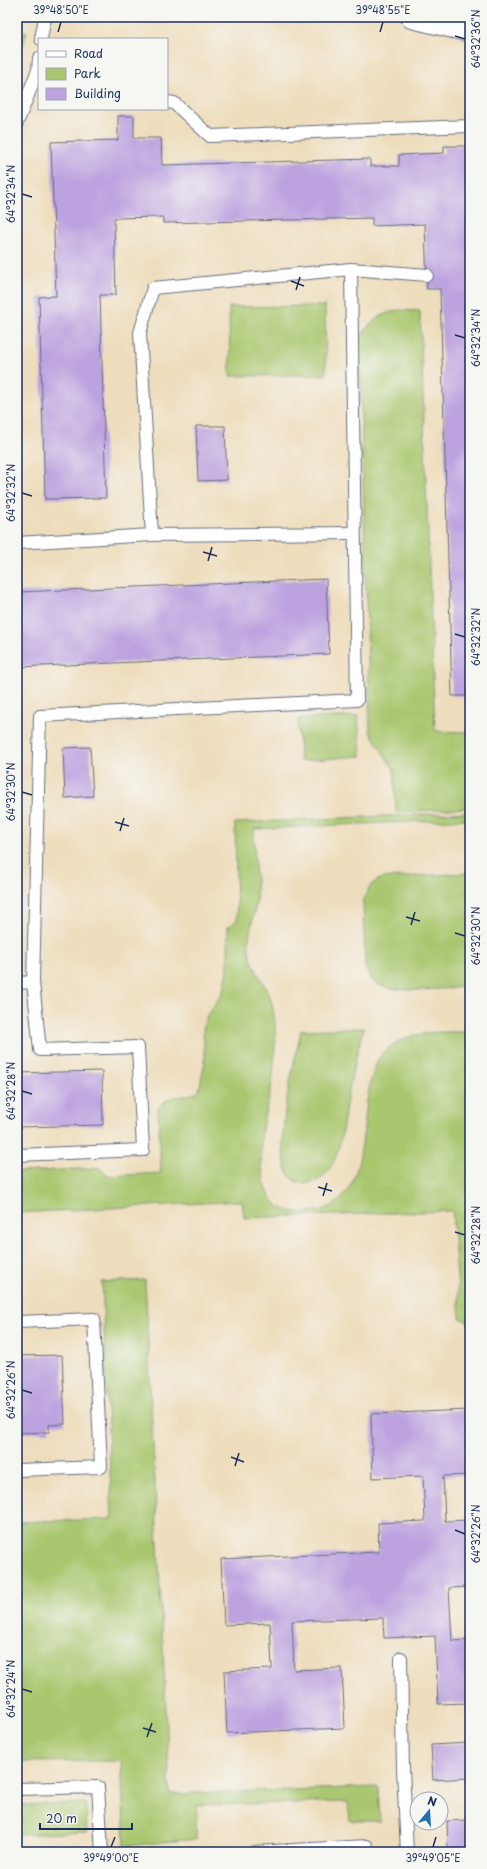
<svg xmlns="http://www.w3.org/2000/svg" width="487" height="1869" viewBox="0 0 487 1869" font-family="'Playpen Sans',sans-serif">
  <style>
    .green { fill: #aac76f; stroke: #627b66 }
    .building { fill: #bca2df }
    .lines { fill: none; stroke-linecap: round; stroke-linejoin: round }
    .lane-casing { stroke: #656c7f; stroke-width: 14 }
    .secondary-casing { stroke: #656c7f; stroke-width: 24 }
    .lane { stroke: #fff; stroke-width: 12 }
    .secondary { stroke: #fff; stroke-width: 22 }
    .ticks { fill: none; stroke: #1b2f5e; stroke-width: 1.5 }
    .neatline { fill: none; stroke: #1b2f5e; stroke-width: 1.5 }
    .ticks-label { font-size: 10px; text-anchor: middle; fill: #1b2f5e }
  </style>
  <rect width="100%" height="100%" fill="#f6f6f2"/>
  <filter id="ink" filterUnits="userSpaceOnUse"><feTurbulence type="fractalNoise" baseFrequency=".025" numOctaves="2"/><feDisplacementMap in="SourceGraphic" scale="8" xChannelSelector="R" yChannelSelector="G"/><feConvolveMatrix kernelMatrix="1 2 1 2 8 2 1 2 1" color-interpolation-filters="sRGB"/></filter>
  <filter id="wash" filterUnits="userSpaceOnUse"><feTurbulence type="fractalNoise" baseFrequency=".012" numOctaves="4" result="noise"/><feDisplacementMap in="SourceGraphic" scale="16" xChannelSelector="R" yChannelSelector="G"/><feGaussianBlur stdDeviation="0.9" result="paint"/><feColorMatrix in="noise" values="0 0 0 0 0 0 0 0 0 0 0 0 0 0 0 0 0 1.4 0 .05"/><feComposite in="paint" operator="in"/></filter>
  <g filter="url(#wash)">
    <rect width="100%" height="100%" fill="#eeddbc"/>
    <g class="green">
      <polygon points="17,29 27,32 17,64"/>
      <polygon points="325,306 326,375 230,376 229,307"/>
      <path d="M399 310 420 311 435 731 470 732V808L396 812 394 770 370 732 359 340C371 321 377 315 399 310Z"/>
      <polygon points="358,716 361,756 300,761 298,719"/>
      <path d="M470 812V819L254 829C254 846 255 864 256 882 256 889 257 896 256 903 254 918 248 932 249 948 250 964 264 982 270 997 278 1020 275 1050 273 1074 272 1091 266 1107 263 1123 259 1145 259 1188 276 1204 284 1212 298 1213 309 1212 375 1209 357 1113 374 1071 376 1065 377 1059 381 1055 405 1029 438 1032 470 1032V1323L460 1318 452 1211 244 1218 242 1201 17 1213V1172L100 1168 109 1176 161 1173 158 1108C172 1090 184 1102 199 1090L205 1061 203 1029 207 1015 223 992 228 971V927L237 920 235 823Z"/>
      <path d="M470 873V987C447 988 400 994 379 985 372 982 367 973 365 966L363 900 371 885 379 879 384 878Z"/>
      <path d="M364 1028C356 1054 351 1078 346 1105 343 1123 342 1143 334 1161 327 1174 319 1185 302 1183 297 1183 290 1178 288 1173 273 1141 294 1066 301 1030Z"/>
      <polygon points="145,1280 170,1794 378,1787 380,1821 350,1821 348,1802 197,1805 196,1839 125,1846 121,1761 17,1762 17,1522 112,1519 102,1282"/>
      <polygon points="86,1803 87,1832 17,1835 17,1805"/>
    </g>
    <g id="blocks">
      <g class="building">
        <polygon points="118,116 134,116 134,138 161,138 162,165 370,159 370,166 399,166 399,155 444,153 444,146 470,146 470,696 452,696 440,289 427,289 425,224 372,226 372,218 163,223 163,217 114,218 116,295 100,295 106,498 45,499 39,297 56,296 51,142 118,140"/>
        <polygon points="196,426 225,426 227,480 198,481"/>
        <polygon points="326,579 329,654 17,667 17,592"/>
        <polygon points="90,747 93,796 65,798 63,748"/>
        <polygon points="102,1071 103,1125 17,1127 17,1073"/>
        <polygon points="62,1355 65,1424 49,1425 49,1432 17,1433 17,1356"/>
        <polygon points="470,1410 470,1475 443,1476 445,1521 470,1520 470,1587 449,1588 452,1641 470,1640 470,1703 438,1704 435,1636 384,1638 383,1618 292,1621 294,1670 342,1668 345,1728 227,1733 224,1671 272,1669 270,1623 224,1625 221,1559 379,1552 378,1523 425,1521 423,1476 373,1478 371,1414"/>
        <polygon points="470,1743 470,1778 433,1780 431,1745"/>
        <polygon points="470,1820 470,1849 448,1850 447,1821"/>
      </g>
    </g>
  </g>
  <g filter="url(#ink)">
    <use href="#blocks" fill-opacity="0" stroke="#656c7f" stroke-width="1"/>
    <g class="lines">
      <defs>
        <g id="lane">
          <polyline points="41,39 45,17"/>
          <polyline points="167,102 174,103 210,136 470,126"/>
          <polyline points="17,123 38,70 39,58"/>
          <polyline points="152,535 140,333 153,288 351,269"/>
          <polyline points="17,543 152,535 354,533"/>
          <polyline points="33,982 40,716 357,700 351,269 427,275"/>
          <polyline points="17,983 33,982 40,1050 138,1047 143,1150 17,1155"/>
          <polyline points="17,1322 94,1319 101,1467 17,1470"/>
          <polyline points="401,1658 403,1769 407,1852"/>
          <polyline points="17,1789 98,1787 102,1852"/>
          <polyline points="255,1852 367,1846 367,1852"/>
        </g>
        <polyline id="secondary" points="412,17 470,31"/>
      </defs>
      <use href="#lane" class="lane-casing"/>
      <use href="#secondary" class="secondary-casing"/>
      <use href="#lane" class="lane"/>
      <use href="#secondary" class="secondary"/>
    </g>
  </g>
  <path class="ticks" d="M58 32 61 22M380 32 383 22M455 36 465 39M22 194 32 197M291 281 304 286M296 290 300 277M455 335 465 338M22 493 32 496M203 552 217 556M208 561 212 547M455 634 465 637M22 792 32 795M115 822 129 826M120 831 124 818M406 917 420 921M411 925 415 912M455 933 465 936M22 1091 32 1094M318 1187 332 1191M323 1196 327 1183M455 1232 465 1235M22 1390 32 1393M231 1457 244 1462M235 1466 239 1453M455 1530 465 1534M22 1689 32 1692M143 1728 156 1732M147 1737 152 1723M111 1847 115 1837M433 1847 436 1837"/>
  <rect width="487" height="1869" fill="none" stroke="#f6f6f2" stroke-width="44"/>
  <rect x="38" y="38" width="130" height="72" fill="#f6f6f2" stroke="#9ea6b7"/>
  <rect x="46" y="51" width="20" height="6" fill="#ffffff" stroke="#9ea6b7"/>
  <text x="74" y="58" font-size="12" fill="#1b2f5e">Road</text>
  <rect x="46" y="68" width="20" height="12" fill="#aac76f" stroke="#9ea6b7"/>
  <text x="74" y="78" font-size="12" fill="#1b2f5e">Park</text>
  <rect x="46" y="88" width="20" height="12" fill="#bca2df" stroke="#9ea6b7"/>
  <text x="74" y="98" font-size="12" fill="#1b2f5e">Building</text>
  <g transform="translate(429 1811) rotate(18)"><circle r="19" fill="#f6f6f2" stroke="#9ea6b7"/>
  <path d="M0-3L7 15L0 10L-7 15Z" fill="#1f6fb2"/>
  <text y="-6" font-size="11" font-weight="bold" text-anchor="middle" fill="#1b2f5e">N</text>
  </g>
  <path d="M40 1823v6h92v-6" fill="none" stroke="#1b2f5e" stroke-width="2"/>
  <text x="46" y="1823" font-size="12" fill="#1b2f5e" stroke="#f6f6f2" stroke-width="3" paint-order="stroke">20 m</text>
  <rect x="22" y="22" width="443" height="1825" class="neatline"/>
  <g class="ticks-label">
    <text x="61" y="14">39°48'50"E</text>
    <text x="383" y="14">39°48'55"E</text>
    <text transform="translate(476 39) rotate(-90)" y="4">64°32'36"N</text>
    <text transform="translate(11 194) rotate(-90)" y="4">64°32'34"N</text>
    <text transform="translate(476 338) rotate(-90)" y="4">64°32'34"N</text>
    <text transform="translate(11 493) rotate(-90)" y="4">64°32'32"N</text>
    <text transform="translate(476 637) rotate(-90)" y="4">64°32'32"N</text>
    <text transform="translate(11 792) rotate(-90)" y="4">64°32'30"N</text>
    <text transform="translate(476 936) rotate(-90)" y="4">64°32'30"N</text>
    <text transform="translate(11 1091) rotate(-90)" y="4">64°32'28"N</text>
    <text transform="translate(476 1235) rotate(-90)" y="4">64°32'28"N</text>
    <text transform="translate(11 1390) rotate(-90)" y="4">64°32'26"N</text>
    <text transform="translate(476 1534) rotate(-90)" y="4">64°32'26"N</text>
    <text transform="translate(11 1689) rotate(-90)" y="4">64°32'24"N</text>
    <text x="111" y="1862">39°49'00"E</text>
    <text x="433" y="1862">39°49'05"E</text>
  </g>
</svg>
